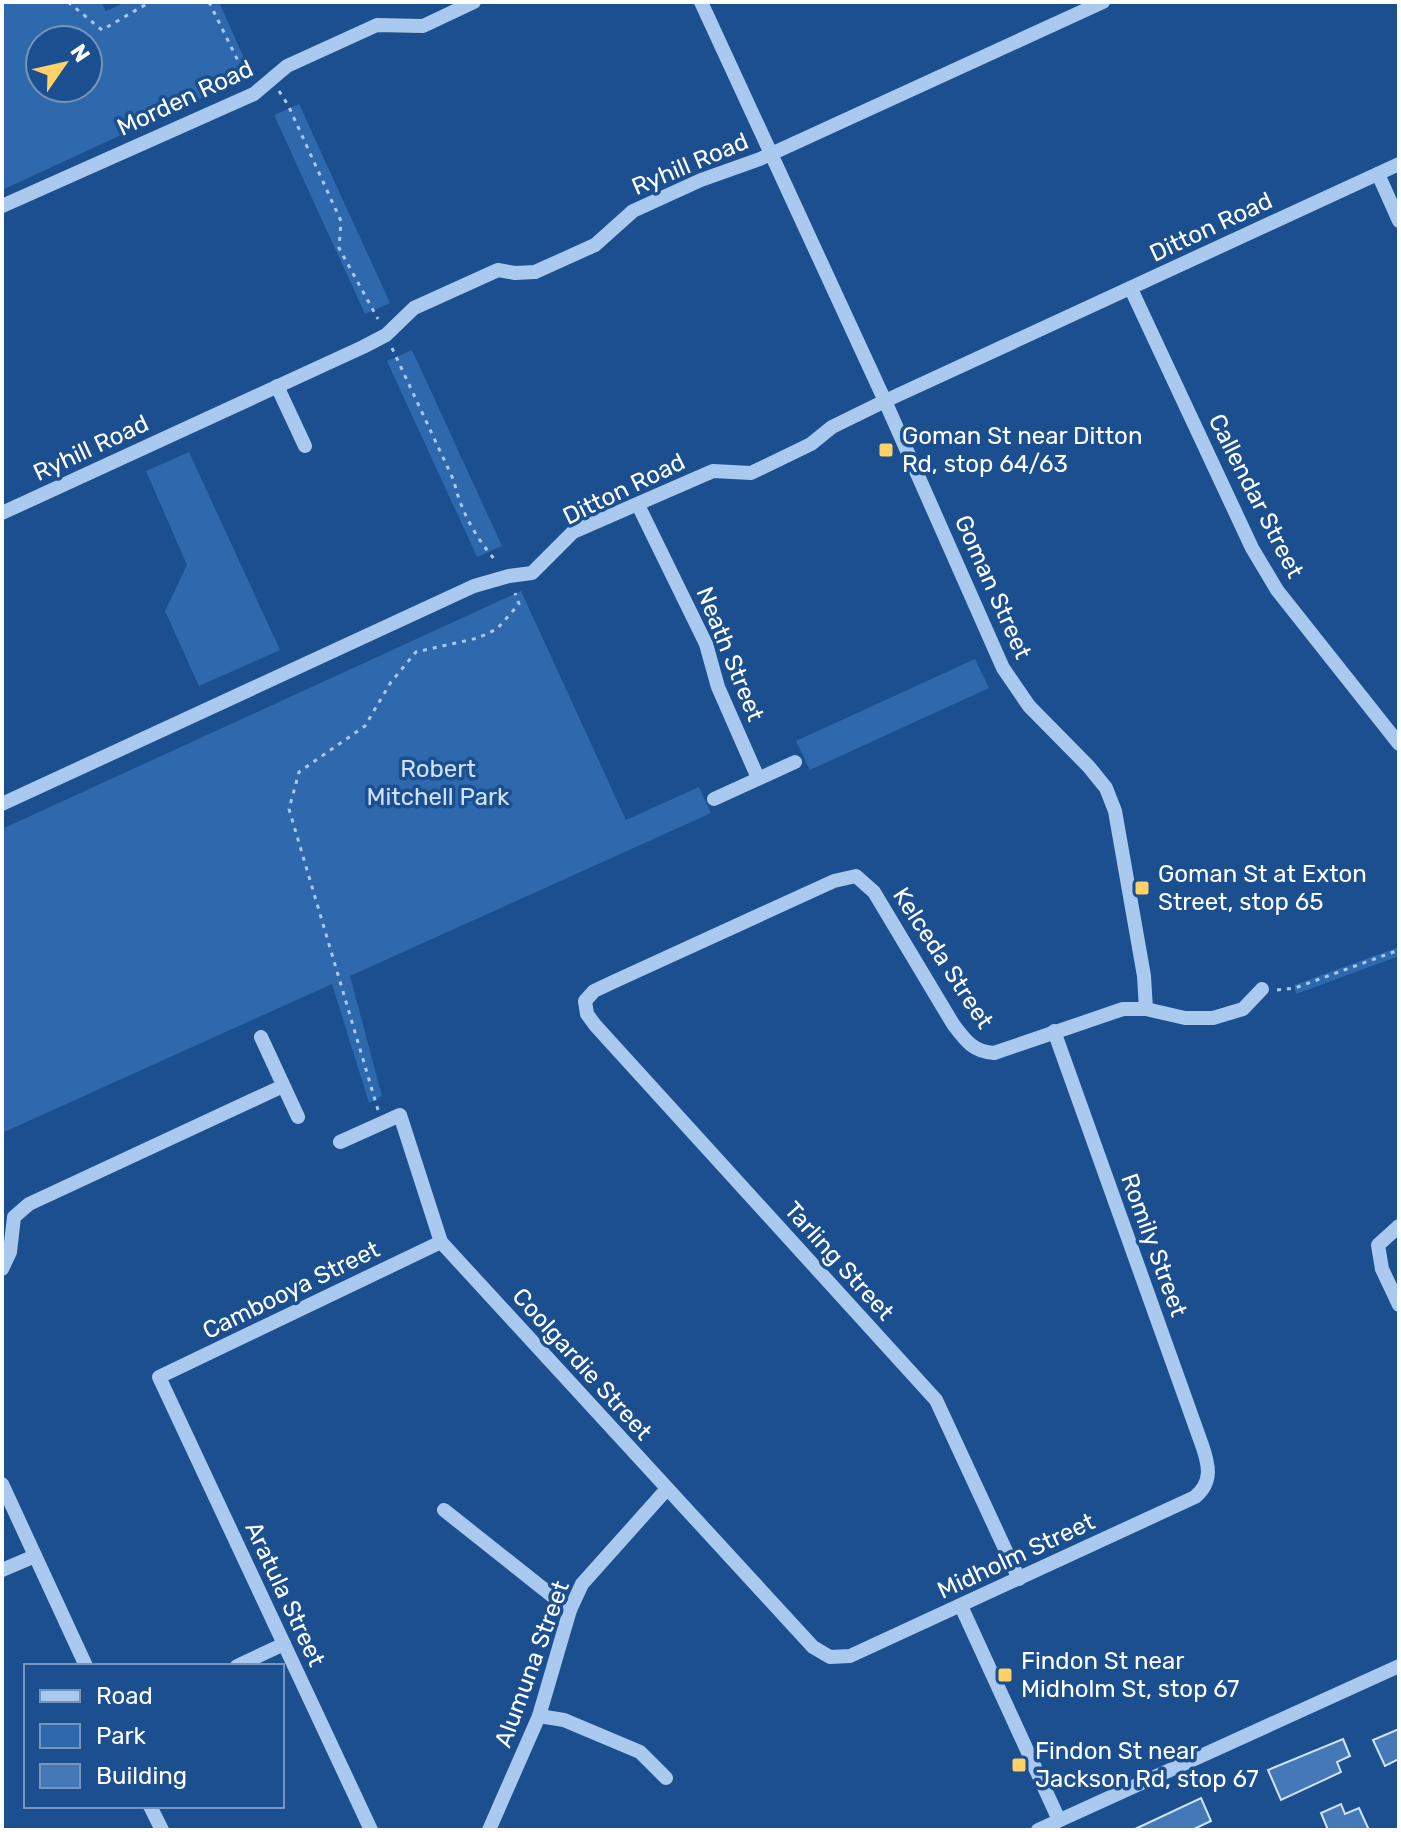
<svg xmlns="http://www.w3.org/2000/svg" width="1401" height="1832" viewBox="0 0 1401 1832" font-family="Rubik,sans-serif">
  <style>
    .green { fill: #2e69ad; fill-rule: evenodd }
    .building { fill: #4478b7; stroke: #cfe3fa; stroke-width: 2 }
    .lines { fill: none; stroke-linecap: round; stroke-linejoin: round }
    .path { stroke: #a9c9ee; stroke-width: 3; stroke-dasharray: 4 6; stroke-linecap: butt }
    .minor { stroke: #a9c9ee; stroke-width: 14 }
    .poi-dot { fill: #ffd166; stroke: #1b4f8f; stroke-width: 3 }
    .labels { text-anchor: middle; stroke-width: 7; stroke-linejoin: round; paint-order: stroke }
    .street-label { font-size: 24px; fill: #fff; stroke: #1b4f8f }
    .poi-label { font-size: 24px; fill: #fff; stroke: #1b4f8f; text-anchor: start }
    .park-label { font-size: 24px; fill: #cfe3fa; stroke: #1b4f8f }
  </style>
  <rect width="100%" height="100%" fill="#1b4f8f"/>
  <g class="green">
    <path d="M2 2H101L106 11 126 2H219L247 65 241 76 234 83 2 190ZM88 40V88H40V40Z"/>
    <polygon points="299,104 390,303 365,314 274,115"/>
    <polygon points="412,350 502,546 477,557 387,361"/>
    <polygon points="189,452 280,650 199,686 165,611 187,565 146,471"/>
    <polygon points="521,591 626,820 699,787 711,813 350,976 382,1096 369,1103 332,984 2,1133 2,829"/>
    <polygon points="975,659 989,688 810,770 796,741"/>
    <polygon points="1399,947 1399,956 1296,994 1294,985"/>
  </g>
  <g class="building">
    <polygon points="1399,1729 1399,1759 1385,1766 1373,1740"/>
    <polygon points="1343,1739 1350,1756 1337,1762 1341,1772 1281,1800 1268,1770"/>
    <polygon points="1201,1798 1211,1821 1192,1830 1133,1830"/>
    <polygon points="1341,1804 1345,1814 1359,1808 1369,1830 1328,1830 1321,1813"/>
  </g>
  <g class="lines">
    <g class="path">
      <polyline points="68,2 102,30 150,2"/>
      <polyline points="209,2 244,73 252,76"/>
      <polyline points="279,91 288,105 341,221 339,248 378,319"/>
      <path d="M392 348 454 481C460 510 477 540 497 562"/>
      <polyline points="1277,990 1295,988 1399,950"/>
      <polyline points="378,1110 289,809 299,772 365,726 391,682 416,652 478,638 497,629 519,604 515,593"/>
    </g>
    <g class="minor">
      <polyline points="701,2 885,401 1003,668 1029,706 1089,767 1106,788 1115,811 1144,976 1146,1009"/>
      <polyline points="1378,174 1399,221"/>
      <polyline points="2,206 254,94 287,66 377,25 423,26 474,2"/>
      <polyline points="1131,289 1252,548 1277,590 1399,744"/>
      <polyline points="277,386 305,446"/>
      <polyline points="638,505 706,644 718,687 758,778"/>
      <polyline points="2,513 363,347 386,335 414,308 498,270 515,273 535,272 595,245 633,211 701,180 760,159 1103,2"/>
      <polyline points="714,799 795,762"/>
      <polyline points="2,804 474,586 509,576 532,573 573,532 713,471 751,473 811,444 832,427 885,401 1399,164"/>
      <polyline points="261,1037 298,1117"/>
      <path d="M340 1142 400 1115 441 1242 813 1647 830 1657 850 1656 1195 1497C1213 1482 1209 1465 1202 1445L1054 1031"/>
      <polyline points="1399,1226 1378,1245 1382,1269 1399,1305"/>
      <polyline points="2,1269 10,1252 14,1217 29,1204 283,1086"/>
      <polyline points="2,1484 86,1666"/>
      <polyline points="444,1510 570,1610"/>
      <polyline points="2,1570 35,1556"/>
      <path d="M1019 1579 936 1400 595 1025 587 1014 585 1001 594 991 613 982 834 881 856 876 874 892 953 1024C965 1040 973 1052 994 1053L1123 1009H1146L1185 1018H1213L1243 1009 1262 989"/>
      <polyline points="961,1606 1059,1820"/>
      <polyline points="237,1666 284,1644"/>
      <polyline points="539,1716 564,1720 640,1752 666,1778"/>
      <polyline points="150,1806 162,1830"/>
      <polyline points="371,1830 159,1377 441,1242"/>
      <polyline points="489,1830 539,1716 570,1610 582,1584 666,1490"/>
      <polyline points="1038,1830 1399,1666"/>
    </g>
  </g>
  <g class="poi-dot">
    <rect x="878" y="442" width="16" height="16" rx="4"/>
    <rect x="1134" y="880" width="16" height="16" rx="4"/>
    <rect x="997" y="1667" width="16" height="16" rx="4"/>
    <rect x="1011" y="1757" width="16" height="16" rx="4"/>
  </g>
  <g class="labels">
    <g class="street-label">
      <text transform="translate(185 98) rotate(-25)" y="8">Morden Road</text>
      <text transform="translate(690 164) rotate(-23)" y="8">Ryhill Road</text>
      <text transform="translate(1211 227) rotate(-25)" y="8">Ditton Road</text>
      <text transform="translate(91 448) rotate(-25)" y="8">Ryhill Road</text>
      <text transform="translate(624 489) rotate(-26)" y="8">Ditton Road</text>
      <text transform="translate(1256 496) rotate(63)" y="8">Callendar Street</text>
      <text transform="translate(993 587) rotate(66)" y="8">Goman Street</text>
      <text transform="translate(730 654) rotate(68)" y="8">Neath Street</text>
      <text transform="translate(943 958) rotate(57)" y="8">Kelceda Street</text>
      <text transform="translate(1154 1245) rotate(70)" y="8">Romily Street</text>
      <text transform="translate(839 1261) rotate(48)" y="8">Tarling Street</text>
      <text transform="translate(291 1290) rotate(-26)" y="8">Cambooya Street</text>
      <text transform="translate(582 1364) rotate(48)" y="8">Coolgardie Street</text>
      <text transform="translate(1016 1556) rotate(-25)" y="8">Midholm Street</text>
      <text transform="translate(285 1594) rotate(65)" y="8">Aratula Street</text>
      <text transform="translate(532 1664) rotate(-70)" y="8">Alumuna Street</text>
    </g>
    <g class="poi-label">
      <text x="902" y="444">Goman St near Ditton<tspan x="902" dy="28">Rd, stop 64/63</tspan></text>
      <text x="1158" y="882">Goman St at Exton<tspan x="1158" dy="28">Street, stop 65</tspan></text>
      <text x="1021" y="1669">Findon St near<tspan x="1021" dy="28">Midholm St, stop 67</tspan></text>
      <text x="1035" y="1759">Findon St near<tspan x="1035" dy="28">Jackson Rd, stop 67</tspan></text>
    </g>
    <g class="park-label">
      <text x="438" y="777">Robert<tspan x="438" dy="28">Mitchell Park</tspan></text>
    </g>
  </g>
  <rect width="1401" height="1832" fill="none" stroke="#ffffff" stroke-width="8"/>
  <rect x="24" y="1664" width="260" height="144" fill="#1b4f8f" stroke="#7695bc" stroke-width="2"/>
  <rect x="40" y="1690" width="40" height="12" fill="#a9c9ee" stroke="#7695bc" stroke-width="2"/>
  <text x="96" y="1704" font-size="24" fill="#ffffff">Road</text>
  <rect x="40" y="1724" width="40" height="24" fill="#2e69ad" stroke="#7695bc" stroke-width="2"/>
  <text x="96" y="1744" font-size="24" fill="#ffffff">Park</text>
  <rect x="40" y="1764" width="40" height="24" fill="#4478b7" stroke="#7695bc" stroke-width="2"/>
  <text x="96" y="1784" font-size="24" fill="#ffffff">Building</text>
  <g transform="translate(64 64) rotate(56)"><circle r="38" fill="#1b4f8f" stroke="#7695bc" stroke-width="2"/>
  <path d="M0-6L14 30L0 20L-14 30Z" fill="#ffd166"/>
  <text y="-12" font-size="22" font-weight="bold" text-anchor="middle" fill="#ffffff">N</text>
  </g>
</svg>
